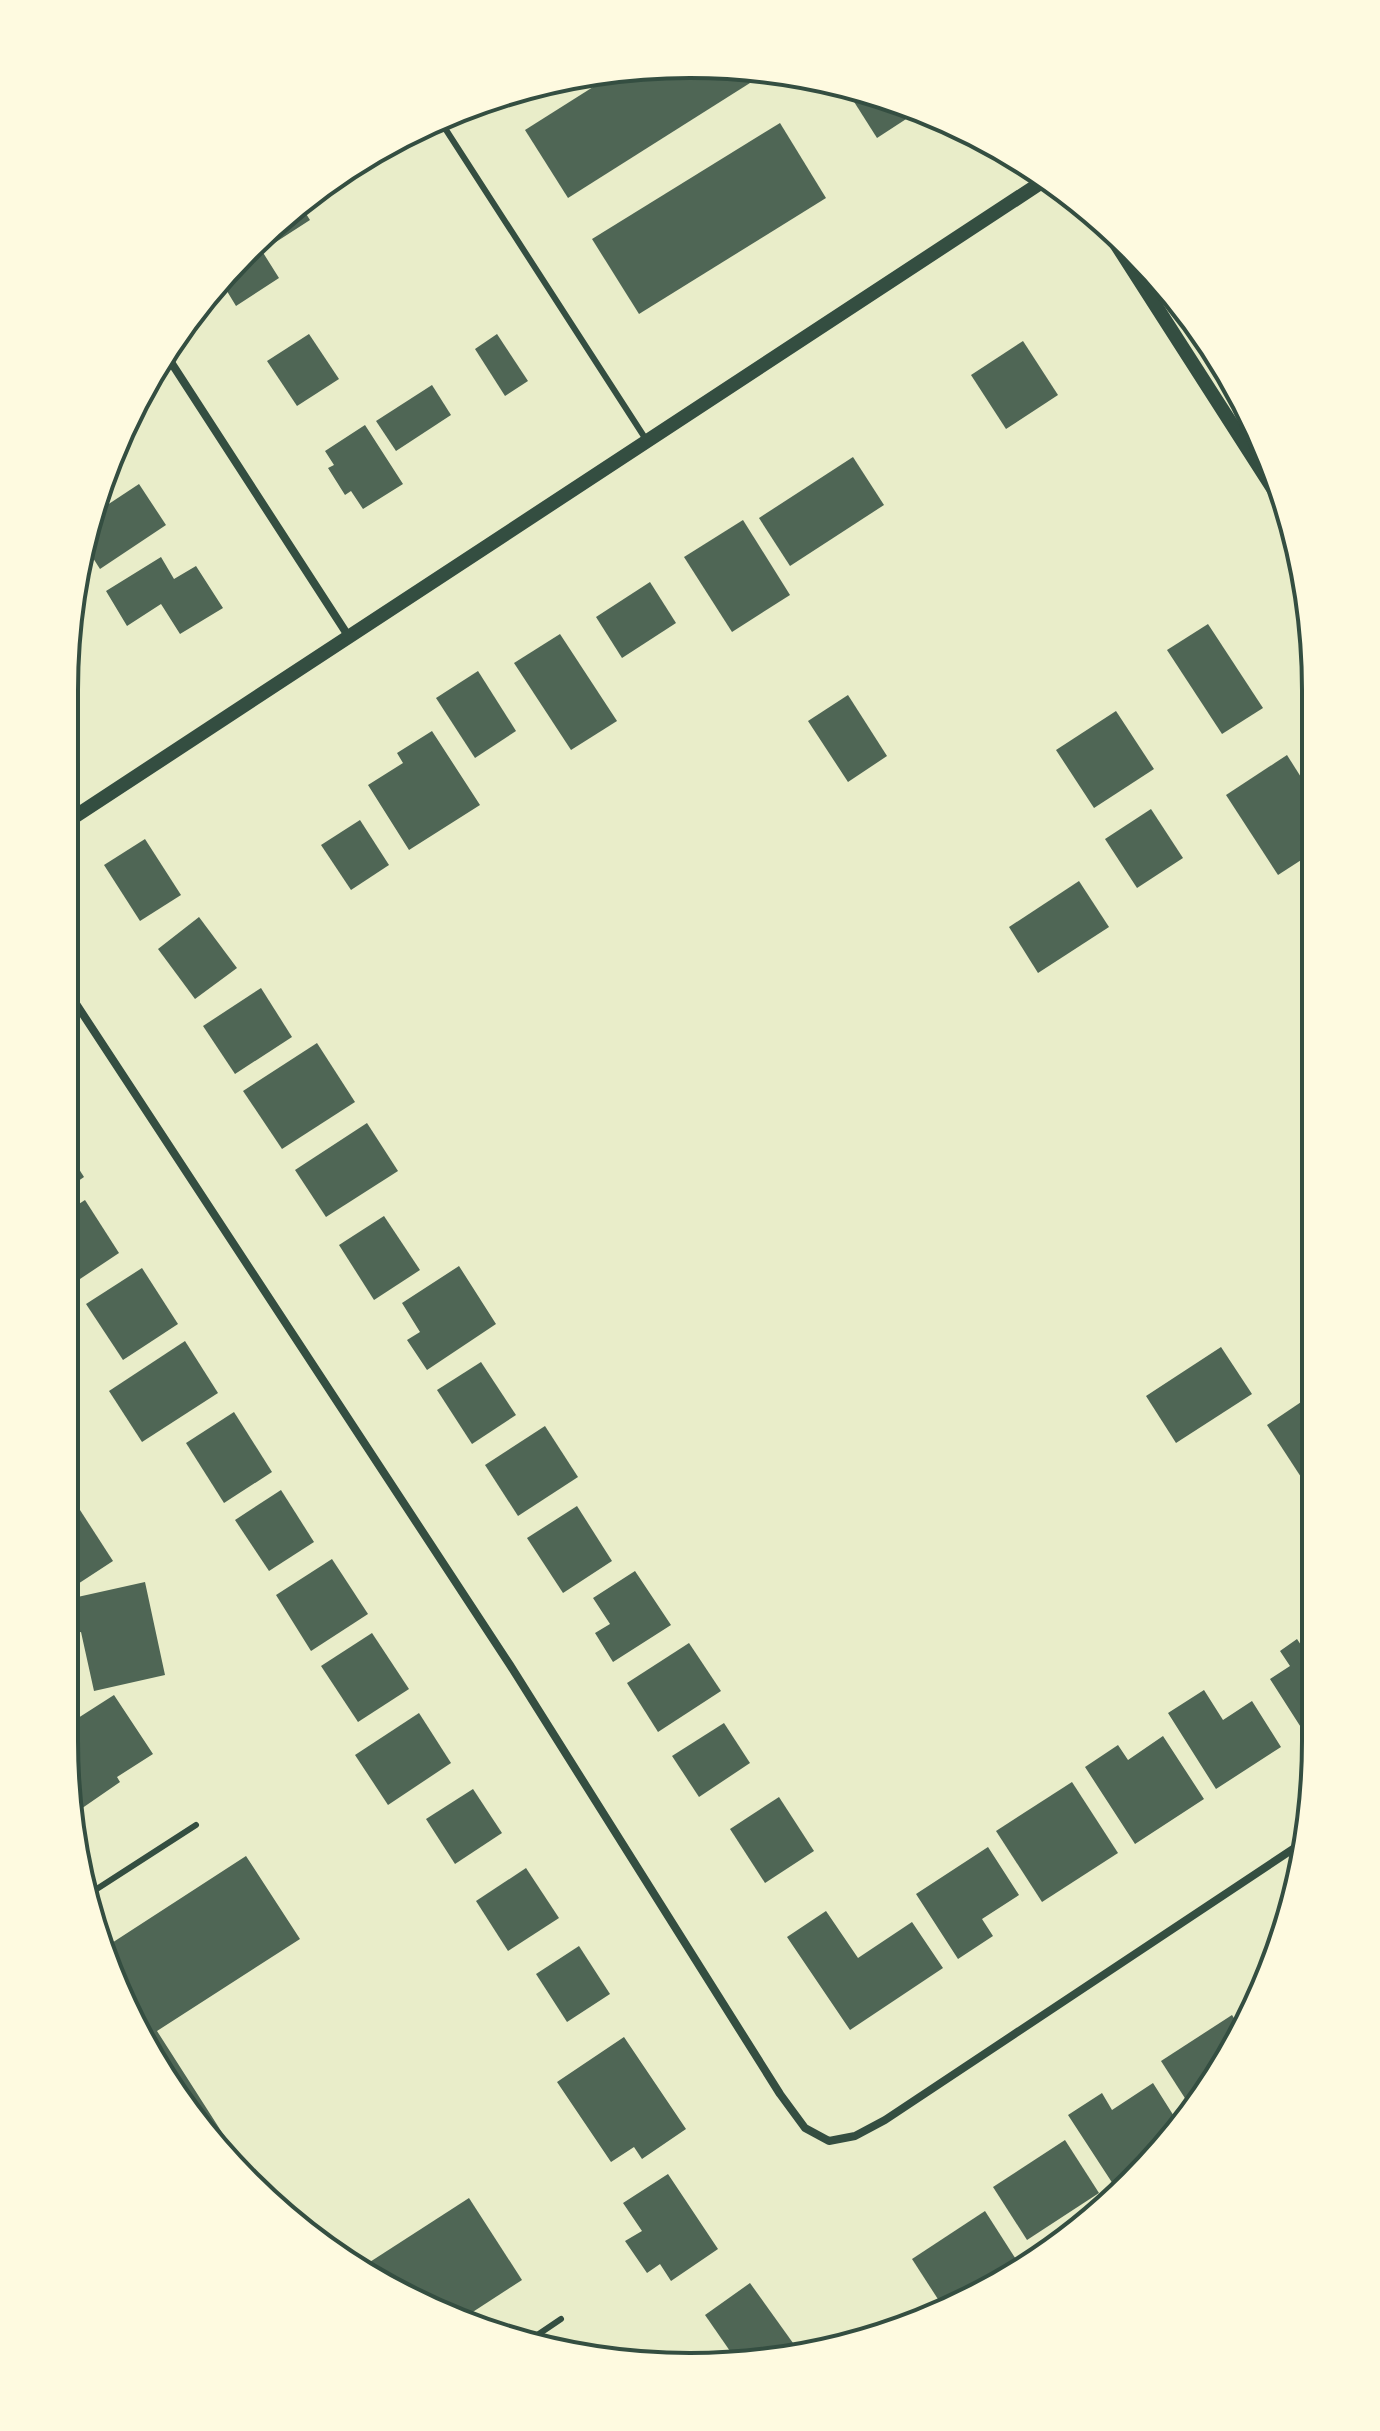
<svg xmlns="http://www.w3.org/2000/svg" width="1380" height="2431" viewBox="0 0 1380 2431" font-family="Figtree,sans-serif">
  <style>
    .building { fill: #4f6655 }
    .lines { fill: none; stroke-linecap: round; stroke-linejoin: round }
    .service { stroke: #344e41; stroke-width: 6 }
    .minor { stroke: #344e41; stroke-width: 8 }
    .tertiary { stroke: #344e41; stroke-width: 14 }
    .rim { fill: none; stroke: #344e41; stroke-width: 4 }
  </style>
  <rect width="100%" height="100%" fill="#e9edc9"/>
  <g class="building">
    <polygon points="650,65 741,68 750,83 568,198 525,130 620,70"/>
    <polygon points="844,86 892,97 920,110 877,138"/>
    <polygon points="780,123 826,198 639,314 592,239"/>
    <polygon points="299,203 310,220 262,251 279,278 236,306 219,278"/>
    <polygon points="309,334 339,379 297,406 267,361"/>
    <polygon points="497,334 528,381 505,396 475,349"/>
    <polygon points="1023,341 1058,395 1006,429 971,375"/>
    <polygon points="432,385 451,415 396,451 376,421"/>
    <polygon points="365,425 403,484 363,509 351,491 345,495 328,468 334,465 325,451"/>
    <polygon points="853,457 884,505 790,566 759,518"/>
    <polygon points="139,484 166,525 100,569 86,547 92,515"/>
    <polygon points="743,520 790,595 732,632 684,557"/>
    <polygon points="161,557 174,579 196,566 223,608 180,634 161,604 127,626 106,591"/>
    <polygon points="650,582 676,623 622,658 596,617"/>
    <polygon points="1208,624 1263,708 1222,734 1167,650"/>
    <polygon points="560,634 617,721 571,750 514,663"/>
    <polygon points="478,671 516,731 475,758 436,698"/>
    <polygon points="848,695 887,756 848,782 808,721"/>
    <polygon points="1116,711 1154,769 1094,808 1056,750"/>
    <polygon points="432,731 480,805 409,850 368,785 403,763 397,753"/>
    <polygon points="1287,755 1311,793 1312,853 1278,875 1226,795"/>
    <polygon points="1151,809 1183,858 1137,888 1105,839"/>
    <polygon points="360,820 389,865 351,890 321,845"/>
    <polygon points="145,839 181,895 140,921 104,865"/>
    <polygon points="1079,881 1109,927 1038,973 1009,927"/>
    <polygon points="199,917 237,968 195,999 158,949"/>
    <polygon points="261,988 292,1037 235,1074 203,1026"/>
    <polygon points="317,1043 355,1102 282,1149 243,1091"/>
    <polygon points="367,1123 398,1171 326,1217 295,1170"/>
    <polygon points="65,1147 84,1177 65,1190"/>
    <polygon points="85,1200 119,1253 80,1279 65,1255 65,1213"/>
    <polygon points="384,1216 420,1270 374,1300 339,1245"/>
    <polygon points="459,1266 496,1324 427,1370 407,1340 420,1332 402,1303"/>
    <polygon points="142,1268 178,1324 123,1360 86,1304"/>
    <polygon points="185,1341 218,1393 142,1442 109,1391"/>
    <polygon points="1221,1347 1252,1394 1176,1443 1146,1396"/>
    <polygon points="481,1362 516,1415 472,1444 437,1390"/>
    <polygon points="1313,1374 1313,1390 1306,1379"/>
    <polygon points="1313,1394 1314,1497 1267,1425"/>
    <polygon points="234,1412 272,1472 224,1503 186,1443"/>
    <polygon points="545,1426 578,1477 518,1516 485,1465"/>
    <polygon points="64,1483 73,1496 64,1501"/>
    <polygon points="281,1490 314,1542 269,1571 235,1520"/>
    <polygon points="577,1506 612,1561 563,1593 527,1538"/>
    <polygon points="80,1510 113,1561 64,1593 64,1520"/>
    <polygon points="332,1559 368,1614 311,1651 276,1595"/>
    <polygon points="635,1571 671,1625 613,1662 595,1633 610,1624 593,1598"/>
    <polygon points="145,1582 165,1675 94,1691 81,1632 64,1635 64,1600"/>
    <polygon points="372,1633 409,1689 358,1722 321,1666"/>
    <polygon points="1297,1639 1307,1654 1314,1649 1314,1720 1302,1729 1270,1679 1290,1666 1280,1651"/>
    <polygon points="689,1643 721,1691 658,1732 627,1683"/>
    <polygon points="1204,1690 1223,1720 1252,1701 1281,1747 1216,1789 1168,1713"/>
    <polygon points="114,1695 153,1754 117,1777 120,1782 78,1811 75,1806 64,1741 64,1727"/>
    <polygon points="419,1713 451,1763 388,1805 355,1755"/>
    <polygon points="724,1723 750,1763 699,1797 672,1756"/>
    <polygon points="1163,1736 1204,1799 1135,1844 1085,1767 1118,1745 1128,1760"/>
    <polygon points="1072,1782 1118,1853 1042,1902 996,1831"/>
    <polygon points="473,1789 502,1833 455,1864 426,1819"/>
    <polygon points="779,1797 814,1851 765,1883 730,1829"/>
    <polygon points="988,1847 1019,1895 982,1919 993,1936 958,1959 916,1894"/>
    <polygon points="246,1856 300,1939 157,2031 248,2173 193,2122 101,1950"/>
    <polygon points="526,1868 559,1918 508,1951 476,1901"/>
    <polygon points="826,1911 858,1958 912,1922 943,1968 850,2030 787,1937"/>
    <polygon points="579,1946 610,1994 567,2022 536,1974"/>
    <polygon points="1261,1991 1250,2014 1243,2002"/>
    <polygon points="1232,2015 1242,2031 1232,2054 1190,2106 1161,2061"/>
    <polygon points="624,2037 686,2129 642,2159 634,2147 611,2162 557,2082"/>
    <polygon points="1153,2083 1177,2121 1140,2167 1113,2184 1068,2115 1102,2093 1112,2110"/>
    <polygon points="1065,2140 1099,2193 1027,2240 993,2187"/>
    <polygon points="668,2174 718,2249 671,2281 660,2264 647,2273 625,2241 642,2231 623,2203"/>
    <polygon points="469,2198 522,2280 465,2317 359,2269"/>
    <polygon points="985,2211 1019,2264 945,2310 912,2259"/>
    <polygon points="750,2283 798,2350 739,2364 705,2315"/>
  </g>
  <g class="lines">
    <g class="service">
      <polyline points="439,119 647,441"/>
      <polyline points="89,1894 196,1825"/>
      <polyline points="524,2344 561,2319"/>
    </g>
    <g class="minor">
      <polyline points="165,353 349,637"/>
      <polyline points="65,987 510,1665 780,2094 805,2128 829,2141 855,2136 885,2120 1302,1843"/>
    </g>
    <g class="tertiary">
      <polyline points="1104,225 1288,512"/>
      <polyline points="65,823 1045,180"/>
    </g>
  </g>
  <path d="M0 0H1380V2431H0ZM690 78H690A612 612 0 0 1 1302 690V1741A612 612 0 0 1 690 2353H690A612 612 0 0 1 78 1741V690A612 612 0 0 1 690 78Z" fill="#fefae0" fill-rule="evenodd"/>
  <path class="rim" d="M690 78H690A612 612 0 0 1 1302 690V1741A612 612 0 0 1 690 2353H690A612 612 0 0 1 78 1741V690A612 612 0 0 1 690 78Z"/>
</svg>
